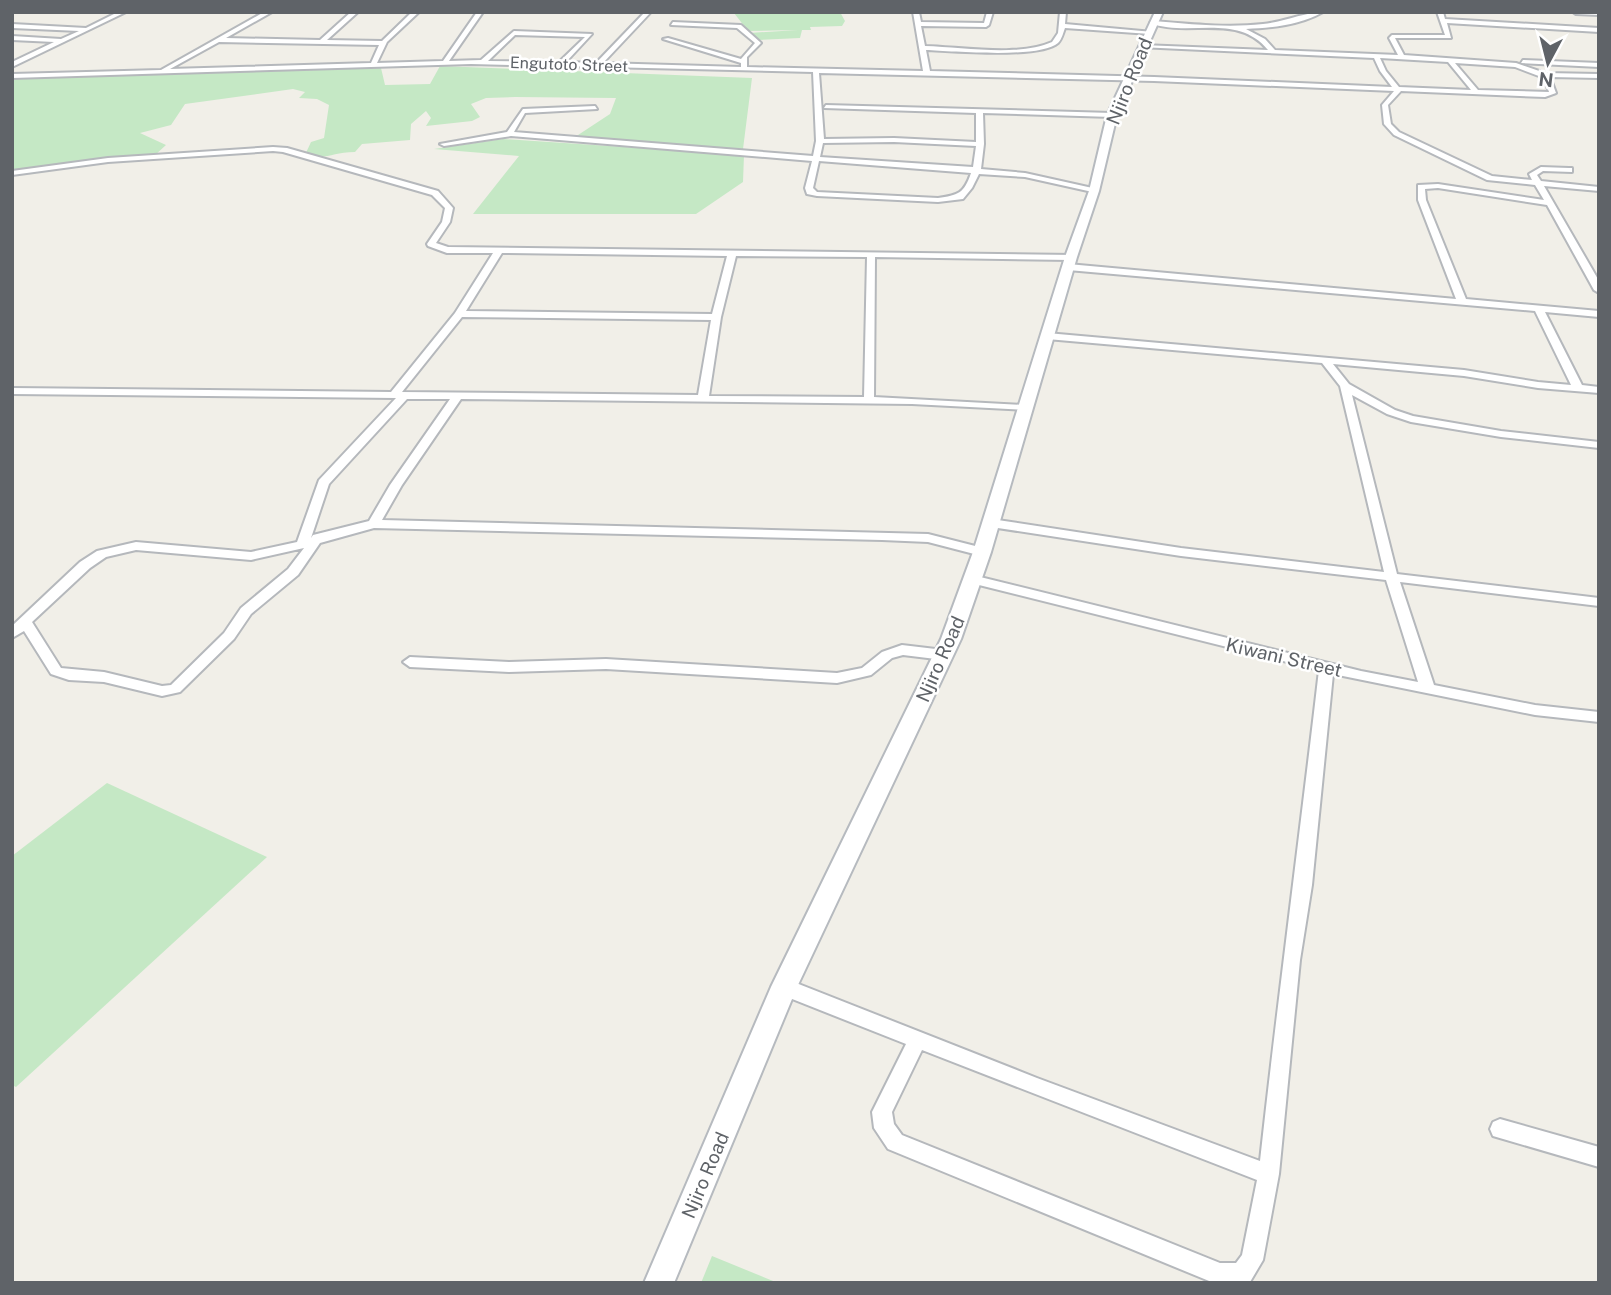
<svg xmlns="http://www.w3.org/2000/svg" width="1611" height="1295" viewBox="0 0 1611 1295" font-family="'Public Sans',sans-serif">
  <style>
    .green { fill: #c5e8c5 }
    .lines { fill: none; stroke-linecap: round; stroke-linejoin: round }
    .street-casing { stroke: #b5b8bc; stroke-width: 4 }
    .secondary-casing { stroke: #b6babf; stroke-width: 4 }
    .street { fill: #fff; fill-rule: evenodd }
    .secondary { fill: #fff; fill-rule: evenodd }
    .labels { text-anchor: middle; stroke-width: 5; stroke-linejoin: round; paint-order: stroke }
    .far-street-label { font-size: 16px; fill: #5f6368; stroke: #fff }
    .street-label { font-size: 19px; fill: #5f6368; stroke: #fff }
  </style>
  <rect width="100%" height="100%" fill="#f1efe8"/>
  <g class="green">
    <polygon points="840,12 845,21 842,26 810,27 811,30 802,30 800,38 759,40 749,33 798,30 748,31 734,13"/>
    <path d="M440 66 752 78 743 149 575 137 610 114 616 98 515 97 486 98 471 104 480 117 472 121 426 126 431 118 426 111 411 124 410 140 362 144 355 152C332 152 329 160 305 155L311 142 324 138 329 105 317 99 299 98 305 92 293 89 185 104 171 125 140 133 166 145 154 156 12 170V79L381 68 385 85 430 84Z"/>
    <polygon points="503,139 744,155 743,182 696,214 473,214 519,156 434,149"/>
    <polygon points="107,783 267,857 16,1087 12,1085 12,856"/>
    <polygon points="712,1256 778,1283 701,1283"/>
  </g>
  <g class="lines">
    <defs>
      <g id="street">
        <polygon points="118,12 126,12 12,67 12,62 54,42 12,40 12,36 61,39 79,31 12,28 12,24 86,28"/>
        <path d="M264 12H272L226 38 320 40 351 12H358L327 40 382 41 412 12H419L387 42 377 63 443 61 477 12H483L449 61 481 60 514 31 592 34 566 62 596 63 645 12H651L603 63 741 67V63L663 39 668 38 741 59 755 43 737 28 671 25 673 22 741 25 761 43 747 57V67L923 71 913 12H919L921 22 984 23 987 12H993L989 25 986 27 921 26 925 46C962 47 1018 57 1052 42L1058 33 1060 12H1066L1065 24 1153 32 1150 34 1065 28C1063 33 1062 39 1058 43 1040 59 952 51 926 50L930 71 1154 77 1392 87 1380 71 1374 58 1139 47 1142 45 1268 50C1236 12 1189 38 1150 23L1153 21C1190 24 1227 28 1263 24 1283 22 1306 12 1323 12 1300 25 1272 28 1246 29L1265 39 1275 50 1398 55 1389 38 1392 35H1445L1437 12H1443L1445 19 1599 28V32L1447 23 1451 38H1395L1404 55 1516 63 1545 73 1599 74V78L1550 77 1556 93 1545 97 1401 91 1388 105 1391 124 1399 132 1492 176 1532 180 1529 174 1541 167 1569 168H1572V172L1543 171 1537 175 1541 181 1599 187V191L1544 186 1599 281V293L1594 290 1547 205 1438 188 1425 189 1426 200 1466 299 1599 311V317L1545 312 1582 385 1599 387V393L1538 388 1464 376 1333 364 1349 384 1395 410 1413 416 1501 431 1599 442V448L1501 437 1411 422 1387 414 1352 395 1397 574 1599 598V606L1400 582 1434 685 1535 705 1599 712V722L1535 715 1333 674 1312 885 1300 960 1279 1174 1263 1260 1250 1282 1214 1283 888 1149 874 1128 872 1112 906 1044 777 993 775 987 777 981 784 979 791 981 1037 1078 1260 1161C1278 997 1300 834 1319 670L967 582 965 579 972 575 1361 671 1418 682 1386 580 1181 556 991 527 985 523 991 519 1181 548 1384 572 1340 386 1322 363 1047 339 1042 336 1047 333 1464 370 1538 382 1571 385 1535 311 1068 270 1064 267 1068 264 1456 299 1418 200V185L1438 184 1544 200 1535 185 1487 180 1394 135 1384 124 1382 105 1394 91 1154 81 819 73 824 139 894 138 976 142V113L824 108 826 105 1112 113 1115 115 1112 117 983 113 984 144 981 169 1025 173 1097 189V193L1025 177 979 174 972 188 963 199 938 202 817 196 807 194 805 188 812 161 511 136 444 146 440 144 507 132 523 109 595 106 597 109 525 113 514 132 813 156 816 141 813 72 471 64 12 78V74L161 70ZM515 35 585 37 559 62 488 61ZM219 42 379 45 371 63 170 69ZM1380 58 1448 62 1471 90 1399 87 1386 71ZM1455 63 1515 67 1544 78 1549 92 1478 90ZM894 142 976 146 973 167 820 157 823 143ZM819 161 971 173C964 194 958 195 938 198L817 192 813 188ZM922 1050 1257 1180 1242 1255 1236 1263H1220L902 1135 894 1124 892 1112Z"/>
        <polygon points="1573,12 1599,12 1599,15 1576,14"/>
        <polygon points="1523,60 1599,63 1599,67 1521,63"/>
        <path d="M273 147 287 148 438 191 453 208 450 222 436 243 448 247 1074 255V259L1071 260 875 257 874 397 1025 405 1030 408 1029 410 912 404 461 399 402 485 382 520 928 534 987 549 988 552 982 556 928 542 882 540 374 528 320 543 298 575 251 614 234 639 180 692 162 696 104 682 69 680 51 674 24 631 12 638V626L80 562 97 551 136 542 251 552 297 542 319 480 396 398 12 394V388L391 392 455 313 493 253H447L428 246 427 244 442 222 445 208 432 195 283 152 273 151 108 162 12 175V171L108 158ZM502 253 727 256 712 314 466 311ZM736 256 867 257 864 397 709 396 721 317ZM462 317 711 320 698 395 402 392ZM407 399H450L390 485 369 521 313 535 311 538 329 484ZM304 548 288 569 241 608 224 633 171 685 162 686 104 672 61 668 32 622 90 568 106 557 136 550 251 560Z"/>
        <polygon points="902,645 944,650 951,655 944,660 903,655 892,658 871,675 837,683 606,669 509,672 410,667 403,662 410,657 509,662 606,659 837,673 862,668 882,652"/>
        <polygon points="1500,1119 1599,1147 1599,1167 1493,1136 1490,1129 1493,1122"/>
      </g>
      <polygon id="secondary" points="1155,12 1163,12 1117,115 1099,191 1077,257 991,552 961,639 797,987 674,1283 644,1283 771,987 941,639 973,552 1065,257 1089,191 1107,115"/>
    </defs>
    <use href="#street" class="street-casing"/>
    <use href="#secondary" class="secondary-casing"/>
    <use href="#street" class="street"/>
    <use href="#secondary" class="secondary"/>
  </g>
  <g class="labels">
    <g class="far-street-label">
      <text transform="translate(569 64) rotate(2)" y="6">Engutoto Street</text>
    </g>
    <g class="street-label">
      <text transform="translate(1129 81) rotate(-68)" y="7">Njiro Road</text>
      <text transform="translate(1284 657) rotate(13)" y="7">Kiwani Street</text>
      <text transform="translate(940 659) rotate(-66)" y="7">Njiro Road</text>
      <text transform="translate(705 1175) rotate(-67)" y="7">Njiro Road</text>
    </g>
  </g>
  <rect width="1611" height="1295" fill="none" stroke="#5f6368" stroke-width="28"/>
  <g transform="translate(1548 63) rotate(187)" stroke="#ffffff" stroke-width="5" paint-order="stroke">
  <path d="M0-5L12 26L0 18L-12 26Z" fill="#5f6368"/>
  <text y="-10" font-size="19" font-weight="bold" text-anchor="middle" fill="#5f6368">N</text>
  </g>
</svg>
